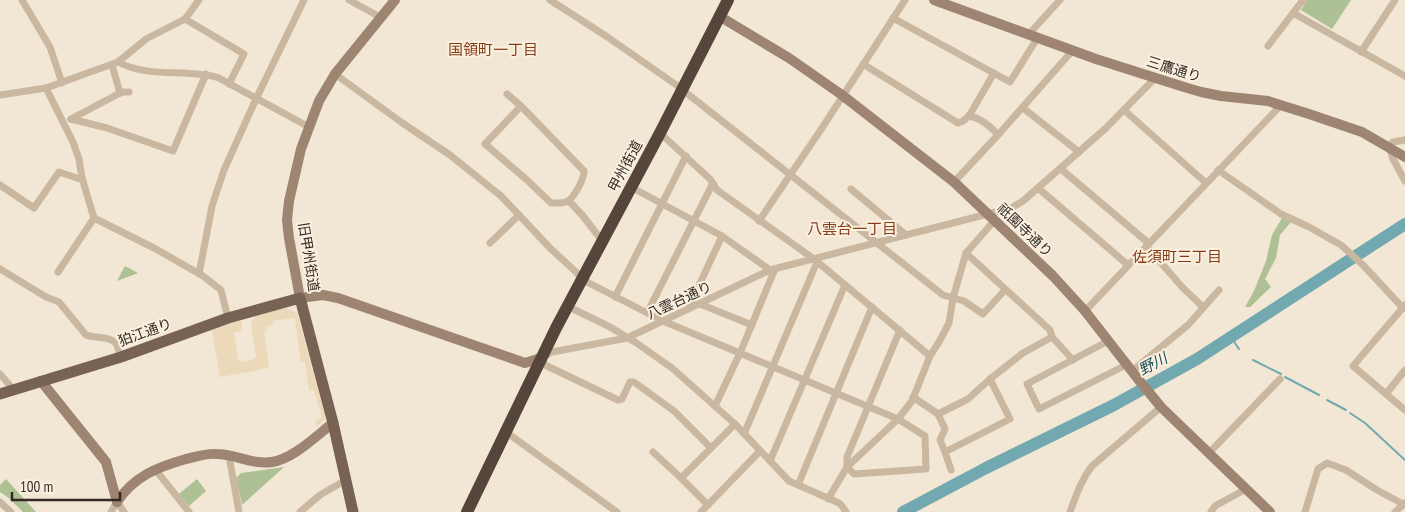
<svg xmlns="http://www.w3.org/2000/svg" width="1405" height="512" viewBox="0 0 1405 512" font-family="'PT Sans Narrow','Noto Sans JP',sans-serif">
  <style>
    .green { fill: #aec194 }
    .plaza { fill: #ebd9ba }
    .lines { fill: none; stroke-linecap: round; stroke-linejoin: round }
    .stream { stroke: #72a9b0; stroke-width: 2 }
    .river { stroke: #72a9b0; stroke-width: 12 }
    .street { stroke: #cab7a0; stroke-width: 7 }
    .secondary { stroke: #9d8572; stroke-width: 10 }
    .primary { stroke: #776254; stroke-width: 11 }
    .highway { stroke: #55453a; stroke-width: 12 }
    .labels { text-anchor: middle; stroke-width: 4; stroke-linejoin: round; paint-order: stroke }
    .street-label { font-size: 14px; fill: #332a24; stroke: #faf0e0 }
    .neighbourhood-label { font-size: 15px; fill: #873c18; stroke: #faf0e0 }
    .water-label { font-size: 15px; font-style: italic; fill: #184d57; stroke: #faf0e0 }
  </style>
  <rect width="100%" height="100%" fill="#f2e6d4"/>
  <g class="green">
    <polygon points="1307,0 1351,0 1332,29 1301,10"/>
    <polygon points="1282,218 1291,222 1280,235 1276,258 1265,279 1271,287 1250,307 1245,307 1254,291 1266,261 1272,235"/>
    <polygon points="125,266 138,273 117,281"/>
    <polygon points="284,467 242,505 236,478 241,473"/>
    <polygon points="6,479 36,512 23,512 10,499 0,492 0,485"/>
    <polygon points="197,479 206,491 189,506 179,494"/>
  </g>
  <polygon class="plaza" points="286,308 297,313 325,416 324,420 316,427 316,420 322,418 314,390 309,391 305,362 301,362 295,319 293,318 273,321 273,324 266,327 267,331 264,332 269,368 220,377 211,325 241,320 242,328 240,331 234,333 238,359 242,362 254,359 256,357 251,324 253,319 258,314"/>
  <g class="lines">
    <g class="stream">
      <polyline points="1231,337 1239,349"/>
      <polyline points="1253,360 1281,374"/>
      <polyline points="1285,377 1319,395"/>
      <polyline points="1327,400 1346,410"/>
      <polyline points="1350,413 1365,423 1405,460"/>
    </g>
    <polyline class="river" points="903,512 986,468 1114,405 1197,359 1405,224"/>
    <g class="street">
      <polyline points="22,0 50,47 62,83"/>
      <polyline points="349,0 380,17"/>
      <polyline points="550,0 606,36 675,84 943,295 964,301 983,314 1005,290"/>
      <polyline points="1293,13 1405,76"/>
      <polyline points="893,18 1010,82 1038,37"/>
      <polyline points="185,19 244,54 229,84"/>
      <polyline points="1029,34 1060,0"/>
      <polyline points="1268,46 1303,0"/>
      <polyline points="1361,52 1395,0"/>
      <path d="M118 62C150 79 187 68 219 78L309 127"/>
      <polyline points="863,64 958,123 963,121 969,116 994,73"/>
      <polyline points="335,74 401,122 450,155 501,196 550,248 577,273 582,279 589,283 663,321 898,419 925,436 926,469 854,474 847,467 847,457 900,330"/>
      <polyline points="46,88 73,142 79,159 82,178 94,218 156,249 203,276 221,290 228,318"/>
      <polyline points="120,93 124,92 129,92"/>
      <path d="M507 94 521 106 485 144 527 180 551 203C556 203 563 204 568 201 574 197 584 180 584 171L521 106"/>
      <polyline points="0,95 46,88 118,62 146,39 185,19 199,0"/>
      <polyline points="1023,108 1079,152"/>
      <polyline points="1124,110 1206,183"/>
      <polyline points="71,119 107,128 173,151 206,74"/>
      <polyline points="71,119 120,93 112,65"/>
      <polyline points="660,133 710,179 717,190 814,259 930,356 912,401 898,419 847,467 828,499"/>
      <polyline points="998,135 1073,50"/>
      <polyline points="1405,140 1393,142 1389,146 1393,159 1405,181"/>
      <polyline points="1061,169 1146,241 1148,248 1183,288 1203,307"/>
      <polyline points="1218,170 1281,214 1309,227 1341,245 1363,265 1403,308"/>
      <path d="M954 182 998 135C992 127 980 118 969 116"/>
      <polyline points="0,185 34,208 59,172 83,180"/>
      <polyline points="631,187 722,236 770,270"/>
      <polyline points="1038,188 1128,265"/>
      <polyline points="851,189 906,235"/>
      <polyline points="569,201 583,216 603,242"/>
      <polyline points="759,221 822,128 905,0"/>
      <polyline points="490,243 519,215"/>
      <polyline points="966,253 1050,330 1052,337 1073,360"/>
      <path d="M0 269 46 297 59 302 86 335C95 339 111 335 117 345 118 349 119 353 121 357"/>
      <polyline points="58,272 94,218"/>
      <polyline points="199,274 212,206 224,170 256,99 304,0"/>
      <polyline points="615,297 686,156"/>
      <polyline points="700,304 752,325"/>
      <polyline points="1405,305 1353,366 1405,410"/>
      <polyline points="567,306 610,327 635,342 672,368 735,424 789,481 839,503 842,506 846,512"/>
      <polyline points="688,309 722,236"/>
      <polyline points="1085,311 1281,105"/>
      <polyline points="647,313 713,183"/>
      <polyline points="1108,341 1027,384 1039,409 1126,365"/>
      <polyline points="930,356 939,342 949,323 953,298 966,253 995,220"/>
      <polyline points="1132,371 1188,325 1219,290"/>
      <polyline points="0,374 13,389"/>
      <polyline points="1386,394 1405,370"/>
      <polyline points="913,397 938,414 968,399 990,379 1023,353 1052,337"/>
      <polyline points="715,406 740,353 775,269"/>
      <polyline points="938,414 945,429 940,440 945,452"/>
      <polyline points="506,432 617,512"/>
      <polyline points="744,434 817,262"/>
      <polyline points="711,448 674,411 634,382 630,382 622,399 618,400 545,365 541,358 552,352 627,338 770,270 1011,208 1023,201 1106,128 1155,78"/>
      <polyline points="653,452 681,478 708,505"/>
      <polyline points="1209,453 1280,379"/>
      <polyline points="229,456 239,512"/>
      <polyline points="770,461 845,285"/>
      <polyline points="155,469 189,512"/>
      <polyline points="951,470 945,452 1010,419 990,379"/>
      <polyline points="681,478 735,424"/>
      <polyline points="798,485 872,307"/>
      <polyline points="0,502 11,512"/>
      <polyline points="111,512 117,502 124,512"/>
      <polyline points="300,512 320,495 346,480"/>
      <polyline points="701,512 760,451"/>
      <path d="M1070 512C1076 496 1081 480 1092 466L1161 407"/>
      <polyline points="1211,512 1215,506 1246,489"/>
      <polyline points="1305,512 1318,469 1327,463 1346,470 1377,490 1403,504"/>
      <polyline points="1395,512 1405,503"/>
    </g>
    <g class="secondary">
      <polyline points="395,0 335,74 319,101 301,149 289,201 287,220 289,238 300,298 323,295 338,298 525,363 541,358"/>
      <polyline points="934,0 1096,59 1184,87 1201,92 1221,96 1268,101 1309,114 1362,132 1405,157"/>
      <polyline points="719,16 789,58 842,95 954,182 1053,276 1085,311 1138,379 1161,407 1270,512"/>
      <polyline points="41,381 106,462 117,502"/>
      <path d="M117 502C134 476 158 467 186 459 195 457 207 453 216 454 236 454 252 465 272 462 293 459 316 436 333 423"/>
    </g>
    <polyline class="primary" points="0,394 121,357 228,318 300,298 333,423 353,512"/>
    <polyline class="highway" points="467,512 556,328 660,133 728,0"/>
  </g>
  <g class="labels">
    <g class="street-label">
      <text transform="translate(1174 69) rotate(17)" y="5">三鷹通り</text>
      <text transform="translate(625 166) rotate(-62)" y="5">甲州街道</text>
      <text transform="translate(1025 230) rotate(44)" y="5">祇園寺通り</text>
      <text transform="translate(309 257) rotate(81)" y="5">旧甲州街道</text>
      <text transform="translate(679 300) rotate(-25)" y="5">八雲台通り</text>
      <text transform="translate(145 332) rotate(-20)" y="5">狛江通り</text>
    </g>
    <g class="neighbourhood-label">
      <text x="493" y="55">国領町一丁目</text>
      <text x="852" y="234">八雲台一丁目</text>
      <text x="1177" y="262">佐須町三丁目</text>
    </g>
    <g class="water-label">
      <text transform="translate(1153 364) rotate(-28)" y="5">野川</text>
    </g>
  </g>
  <path d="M12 492v8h108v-8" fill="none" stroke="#332a24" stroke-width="2.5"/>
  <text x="20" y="492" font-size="15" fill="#332a24" stroke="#faf0e0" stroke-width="4" paint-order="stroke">100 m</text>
</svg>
